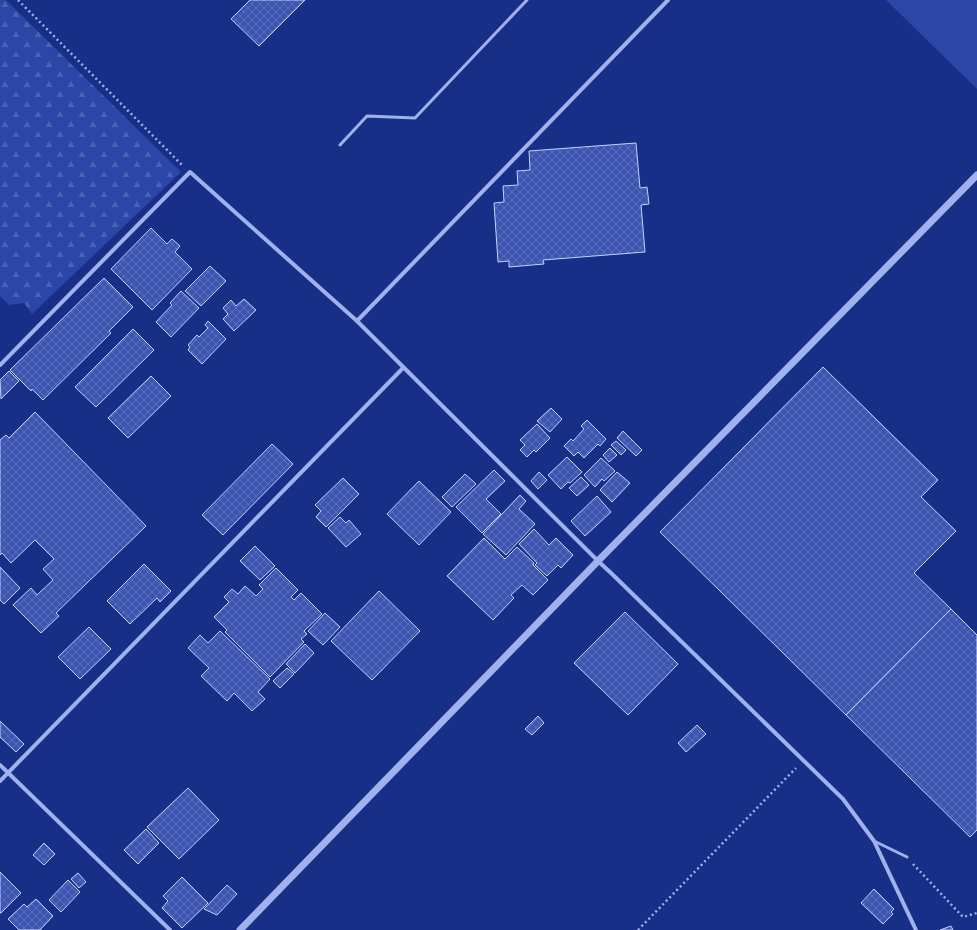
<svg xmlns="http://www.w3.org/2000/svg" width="977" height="930" viewBox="0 0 977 930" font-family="Lato,sans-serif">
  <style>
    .grass { fill: #2b46a7 }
    .forest { fill: url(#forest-firs) }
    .building { fill: url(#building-cross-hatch); stroke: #c6d2fa }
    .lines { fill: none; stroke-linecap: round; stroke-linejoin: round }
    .path { stroke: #a1b1ed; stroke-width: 2.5; stroke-dasharray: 2 3; stroke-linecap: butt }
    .service { stroke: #a1b1ed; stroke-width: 3 }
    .minor { stroke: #a1b1ed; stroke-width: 4 }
    .tertiary { stroke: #a1b1ed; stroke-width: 7 }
  </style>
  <defs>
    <pattern id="forest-firs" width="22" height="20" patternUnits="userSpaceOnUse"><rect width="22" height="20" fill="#2b46a7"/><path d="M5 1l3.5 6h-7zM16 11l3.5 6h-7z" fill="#4b62b4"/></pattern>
    <pattern id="building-cross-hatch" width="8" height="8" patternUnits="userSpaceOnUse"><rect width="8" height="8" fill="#3d55b0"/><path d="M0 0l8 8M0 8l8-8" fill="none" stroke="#5a6ebc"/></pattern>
  </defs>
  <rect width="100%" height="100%" fill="#182f88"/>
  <polygon class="grass" points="886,0 977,0 977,89"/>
  <polygon class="forest" points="0,0 6,0 181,172 32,314 24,303 9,305 0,296"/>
  <g class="building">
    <polygon points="250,0 305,0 259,46 231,19"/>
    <polygon points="636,143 640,188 647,187 649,204 641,205 645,252 543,260 544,264 509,267 509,261 498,262 494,203 504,202 503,186 518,185 517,171 530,170 529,151"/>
    <polygon points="151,228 167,244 172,239 180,246 175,252 192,269 152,310 111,269"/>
    <polygon points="210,266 226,281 201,306 185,291"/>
    <polygon points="104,278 133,307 109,331 111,333 43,400 32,389 31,391 10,370"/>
    <polygon points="181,291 199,308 171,337 156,322 172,305 170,303"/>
    <polygon points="244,299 256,310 234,331 223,319 228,314 223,308 231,300 236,306"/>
    <polygon points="208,321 226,339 202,364 188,350 190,347 188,345 197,335 199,337 208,328 205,325"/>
    <polygon points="133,329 154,350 96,407 75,387"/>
    <polygon points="823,367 938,480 921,497 956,531 914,573 951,609 846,715 660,532"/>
    <polygon points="9,371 19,381 1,399 0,380"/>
    <polygon points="151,376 171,396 128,438 108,418"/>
    <polygon points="551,408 562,419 550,432 537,421"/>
    <polygon points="35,412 146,526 56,613 59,616 41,633 13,605 31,588 37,595 53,580 43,569 54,559 35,540 11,563 2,553 0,555 0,440 6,435 9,438"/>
    <polygon points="587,420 606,439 600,446 598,444 584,458 578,452 574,456 564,446 571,439 573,441 584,429 581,426"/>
    <polygon points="537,424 550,438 536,452 534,450 527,457 520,450 525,445 520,440"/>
    <polygon points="623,431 642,450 636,456 617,438"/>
    <polygon points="616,441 626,450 621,455 611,445"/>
    <polygon points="272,444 293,464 223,535 202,515"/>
    <polygon points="610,448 617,455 609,462 603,455"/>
    <polygon points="567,457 582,472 570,483 568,482 561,489 548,475"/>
    <polygon points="601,458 615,471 604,481 602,479 595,487 584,475"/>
    <polygon points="494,470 505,481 486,499 501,514 482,533 456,507"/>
    <polygon points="539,472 547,480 538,489 531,481"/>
    <polygon points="617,472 630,483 612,502 600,490"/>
    <polygon points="465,474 476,484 452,507 442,497"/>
    <polygon points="581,477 589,485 577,496 569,488"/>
    <polygon points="343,478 359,494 326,527 316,517 321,511 315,505"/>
    <polygon points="419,481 451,512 419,545 387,514"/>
    <polygon points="520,495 526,501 519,509 535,524 506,555 483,534"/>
    <polygon points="597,496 611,512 585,536 571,521"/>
    <polygon points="340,517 346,523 349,520 361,534 346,547 328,528"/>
    <polygon points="534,529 549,545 556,538 573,555 561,568 558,565 547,576 535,565 537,563 519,544"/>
    <polygon points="484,538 505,559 517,547 534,563 533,565 548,580 533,595 522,585 511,595 514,598 493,620 447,576"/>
    <polygon points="255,546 275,566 260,580 240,561"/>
    <polygon points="144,564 171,591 160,602 157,598 130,624 107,601"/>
    <polygon points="0,567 20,588 4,604 0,600"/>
    <polygon points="276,568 298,590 291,597 294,600 301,593 322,614 304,631 307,634 301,639 304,642 270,677 225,632 227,630 214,617 229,602 224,597 232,589 238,594 245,586 256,596 263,589 259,585"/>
    <polygon points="379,591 420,631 372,680 331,641"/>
    <polygon points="951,609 977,635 977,830 970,837 846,715"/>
    <polygon points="625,612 678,664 628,715 574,663"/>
    <polygon points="325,613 340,627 323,645 308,631"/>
    <polygon points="89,627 111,649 80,679 58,657"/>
    <polygon points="220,631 270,679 258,692 265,699 252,711 234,693 227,701 201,676 209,668 188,648 200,635 208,643"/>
    <polygon points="305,644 314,653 295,673 286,664"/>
    <polygon points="287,668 294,674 280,688 273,681"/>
    <polygon points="538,716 544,723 532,735 525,729"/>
    <polygon points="0,721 24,744 16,752 0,737"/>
    <polygon points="697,725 706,734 686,752 678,743"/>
    <polygon points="188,788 219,820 179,859 147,827"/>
    <polygon points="146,829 159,843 138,864 124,850"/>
    <polygon points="44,843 55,854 44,865 33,855"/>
    <polygon points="0,872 21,893 1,913 0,913"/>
    <polygon points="78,873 86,882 79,888 71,879"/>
    <polygon points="182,877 208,903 182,928 162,908 168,901 163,896"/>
    <polygon points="68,880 80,892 61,912 49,900"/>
    <polygon points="227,885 237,894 217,915 204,909"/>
    <polygon points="874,889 894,909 891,912 893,914 883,924 861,903"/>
    <polygon points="36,899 53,916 40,930 19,930 8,919 24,904 27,907"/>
    <polygon points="951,926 953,930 940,930"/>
  </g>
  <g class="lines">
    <g class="path">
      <polyline points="18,0 182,165"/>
      <polyline points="913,864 963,917 977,913"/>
      <polyline points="638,930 796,768"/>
    </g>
    <g class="service">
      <polyline points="340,145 367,116 415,118 527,0"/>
      <polyline points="874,841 907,857"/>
    </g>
    <g class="minor">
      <polyline points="668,0 357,321 598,561 611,573 843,799 874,841 916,930"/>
      <polyline points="0,365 190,172 357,321"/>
      <polyline points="0,765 170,930"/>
      <polyline points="0,781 403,368"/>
    </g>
    <polyline class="tertiary" points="240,930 598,561 977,175"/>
  </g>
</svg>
